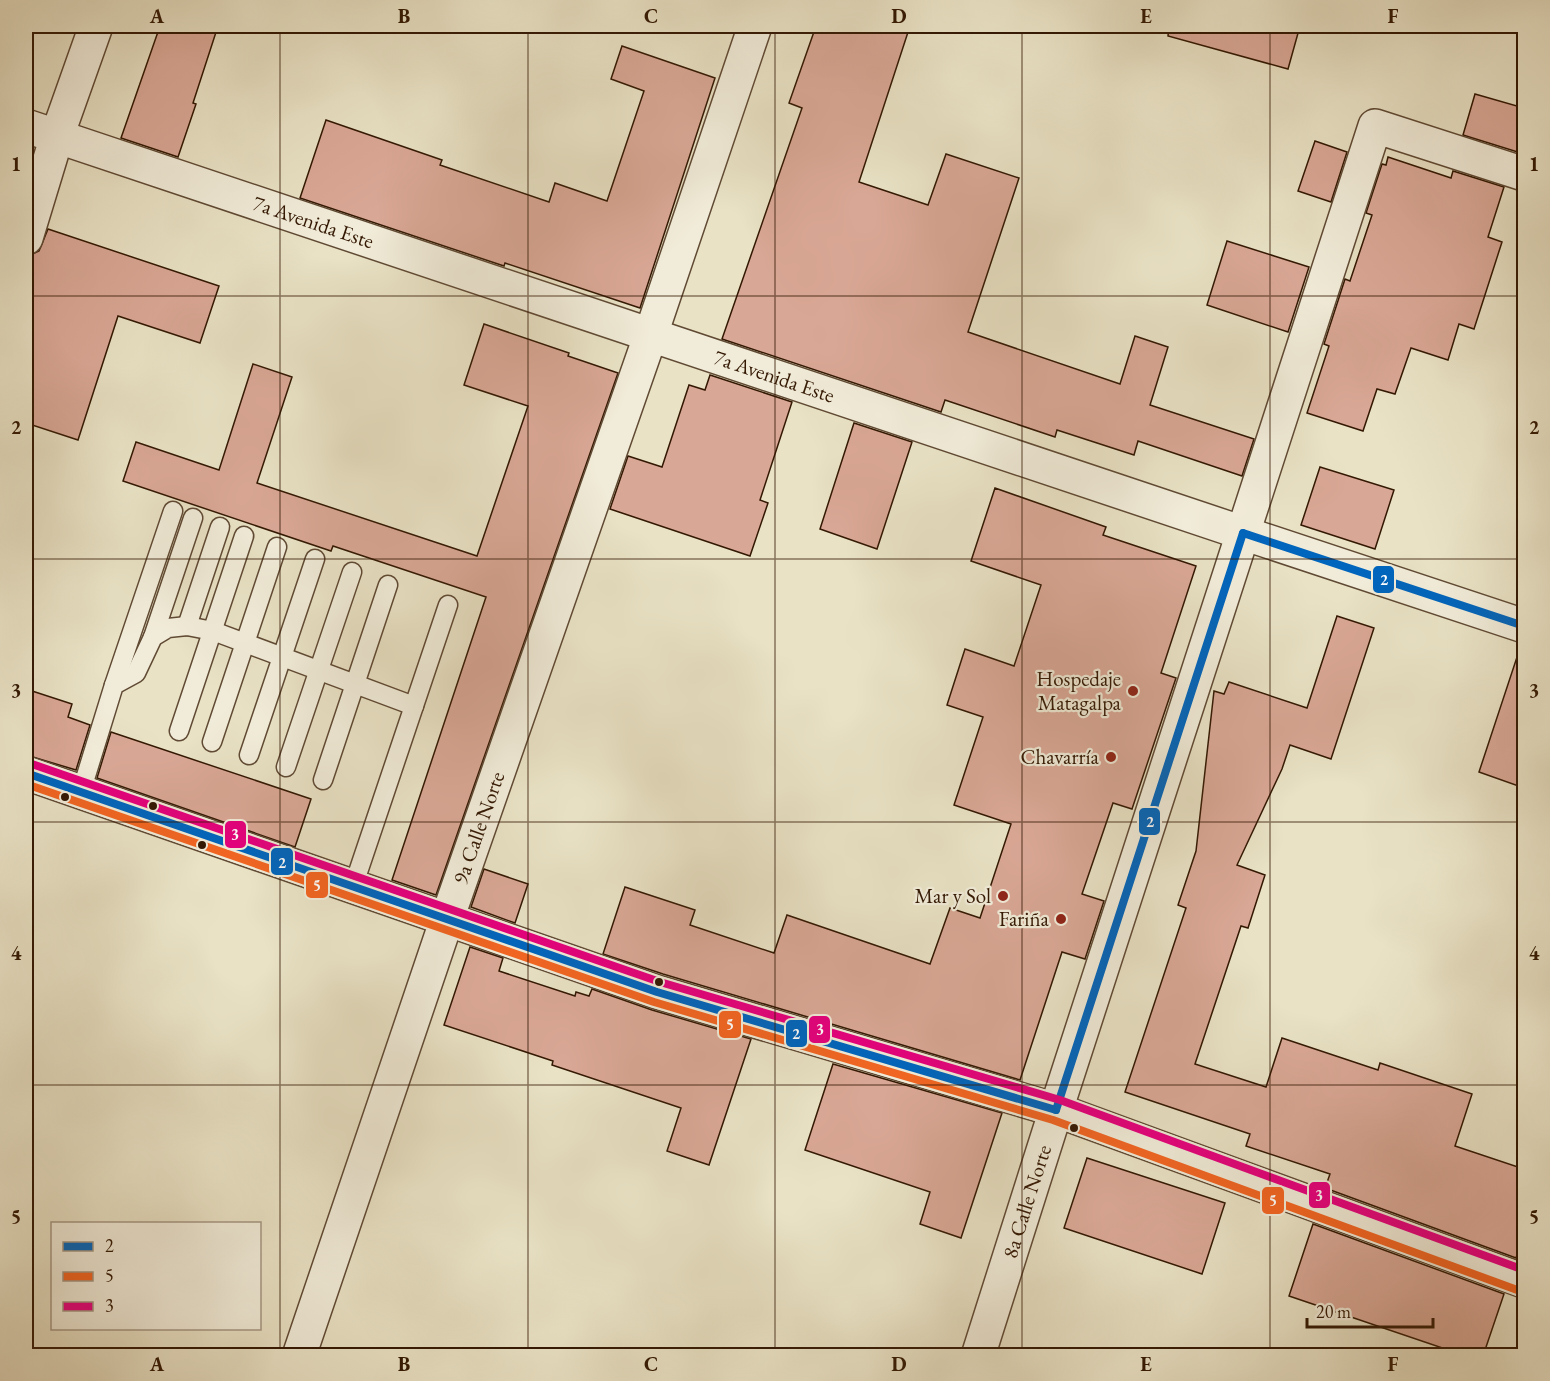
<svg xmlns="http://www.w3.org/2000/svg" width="1550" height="1381" viewBox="0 0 1550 1381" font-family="'EB Garamond',serif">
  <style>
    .building { fill: #d9a795; stroke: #331803; stroke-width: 1.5 }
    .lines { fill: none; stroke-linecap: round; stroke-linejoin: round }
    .service-casing { stroke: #604a34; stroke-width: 21 }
    .minor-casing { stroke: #604a34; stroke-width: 36 }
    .tertiary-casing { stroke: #604a34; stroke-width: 36 }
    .service { stroke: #f1ecd9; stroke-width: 18 }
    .minor { stroke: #f1ecd9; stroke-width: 33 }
    .tertiary { stroke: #f1ecd9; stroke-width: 33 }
    .bus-1-casing { stroke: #f1ecd9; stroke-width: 12 }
    .bus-2-casing { stroke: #f1ecd9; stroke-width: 12 }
    .bus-3-casing { stroke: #f1ecd9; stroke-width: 12 }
    .bus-1 { stroke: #0065bd; stroke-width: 8 }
    .bus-2 { stroke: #f26522; stroke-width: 8 }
    .bus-3 { stroke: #e5007d; stroke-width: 8 }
    .grid { fill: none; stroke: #331803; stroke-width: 1.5; stroke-opacity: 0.55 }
    .poi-dot { fill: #8f2418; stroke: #f1ecd9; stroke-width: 2 }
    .bus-dot { fill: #331803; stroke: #f1ecd9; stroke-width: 2 }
    .labels { text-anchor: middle; stroke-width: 4.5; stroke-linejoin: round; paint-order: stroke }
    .street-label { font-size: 21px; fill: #331803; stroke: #f1ecd9 }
    .poi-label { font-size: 21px; fill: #331803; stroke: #f1ecd9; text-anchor: end }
    .line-badge { stroke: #f1ecd9; stroke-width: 2 }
    .badge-label { font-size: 16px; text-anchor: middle; font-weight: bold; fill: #fff }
    .neatline { fill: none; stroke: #331803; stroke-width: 2 }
    .grid-label { font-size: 20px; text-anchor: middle; font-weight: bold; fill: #331803 }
  </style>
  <rect width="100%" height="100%" fill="#e9e2c5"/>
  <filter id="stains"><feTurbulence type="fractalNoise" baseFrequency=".00333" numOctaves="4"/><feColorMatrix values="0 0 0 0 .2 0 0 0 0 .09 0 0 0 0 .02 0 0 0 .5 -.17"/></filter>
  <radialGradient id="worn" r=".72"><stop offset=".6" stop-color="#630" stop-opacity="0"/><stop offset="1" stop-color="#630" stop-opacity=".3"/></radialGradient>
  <g class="building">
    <polygon points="160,26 218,26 193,103 196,104 178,157 121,138"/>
    <polygon points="816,26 910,26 859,182 928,205 946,154 1019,178 968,332 1120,384 1135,336 1168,347 1150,405 1254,439 1242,476 1138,441 1134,455 1057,430 1055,437 945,400 941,412 722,339 802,108 789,103"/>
    <polygon points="1169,26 1300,26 1288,69 1168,36"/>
    <polygon points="622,46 715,78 640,308 505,263 504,266 300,198 326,120 442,160 440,165 549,202 555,183 607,201 644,91 611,79"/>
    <polygon points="1475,94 1524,108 1524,154 1463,135"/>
    <polygon points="1315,141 1347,152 1331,202 1298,191"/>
    <polygon points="1388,157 1451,178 1453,171 1504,187 1488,237 1502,242 1474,329 1459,324 1448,360 1411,348 1395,394 1377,389 1363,431 1307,413 1329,346 1324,344 1345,279 1350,281 1372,215 1366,213 1382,164 1386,165"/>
    <polygon points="48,229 219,286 200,343 118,316 78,440 26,423 26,265 28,256 39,251"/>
    <polygon points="1227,241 1309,267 1288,332 1207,305"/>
    <polygon points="484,324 569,353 568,356 618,373 436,895 392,880 486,597 333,546 331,551 123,481 136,442 219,470 253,364 292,377 257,483 477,556 528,406 464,385"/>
    <polygon points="710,375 792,402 760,500 768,503 750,556 610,509 628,456 662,467 689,385 705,390"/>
    <polygon points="854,423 912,442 877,549 820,529"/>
    <polygon points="1320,467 1394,490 1375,549 1301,525"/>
    <polygon points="995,488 1106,527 1103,535 1196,566 1161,673 1176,678 1132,809 1113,803 1082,894 1104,901 1085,959 1062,952 1020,1080 663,974 603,954 625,887 695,910 690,925 774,953 787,915 930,964 950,908 980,918 1011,824 954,805 983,717 947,705 965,649 1014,666 1041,585 971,561"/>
    <polygon points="1337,616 1374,628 1331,759 1290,745 1282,769 1237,865 1265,875 1248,928 1241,926 1195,1064 1266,1087 1282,1038 1378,1070 1380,1063 1472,1094 1455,1146 1524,1169 1524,1232 1516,1258 1325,1188 1330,1174 1246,1146 1250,1134 1125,1092 1186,908 1178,905 1196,851 1214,691 1224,694 1229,682 1307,708"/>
    <polygon points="1518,654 1524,655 1524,788 1479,772"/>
    <polygon points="26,689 72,704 68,717 90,725 76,770 26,755"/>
    <polygon points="111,732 311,799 295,847 97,778"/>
    <polygon points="484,869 528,884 515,923 471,907"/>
    <polygon points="470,947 503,958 499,971 575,996 576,992 589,996 592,989 652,1010 751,1039 709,1165 667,1151 681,1108 552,1065 553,1061 444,1025"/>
    <polygon points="833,1064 1002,1113 961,1238 920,1224 930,1192 805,1150"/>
    <polygon points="1087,1158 1225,1203 1202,1274 1064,1228"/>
    <polygon points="1313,1224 1504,1294 1483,1356 1466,1356 1289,1296"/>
  </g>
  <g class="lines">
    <defs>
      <g id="service">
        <polyline points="187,626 220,527"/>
        <polyline points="153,637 193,518"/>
        <polyline points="114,685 173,511"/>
        <polyline points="179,731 244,536"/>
        <polyline points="212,742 277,547"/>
        <polyline points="249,755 315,559"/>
        <polyline points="286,767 352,572"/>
        <polyline points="323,780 388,585"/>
        <polyline points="81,792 114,685 136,673 153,637 168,628 187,626 213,631 414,706"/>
        <polyline points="353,887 448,605"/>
      </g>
      <g id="minor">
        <path id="s1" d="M26 126 1243 533 1524 626"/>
        <polyline points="26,238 57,136 96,26"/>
        <polyline points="1056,1110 1375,126 1524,174"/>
        <path id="s2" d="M299 1356 447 919 651 334 755 26"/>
      </g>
      <g id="tertiary">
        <polyline points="26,773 657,992 1056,1110 1524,1281"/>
        <path id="s3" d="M978 1356 1056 1110"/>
      </g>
    </defs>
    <use href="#service" class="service-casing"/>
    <use href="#minor" class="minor-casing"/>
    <use href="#tertiary" class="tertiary-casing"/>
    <use href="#service" class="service"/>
    <use href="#minor" class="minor"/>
    <use href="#tertiary" class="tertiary"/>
    <defs>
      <g id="bus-1">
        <polyline points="1243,533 1524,626"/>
        <polyline points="26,773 657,992 1056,1110"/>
        <polyline points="1056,1110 1243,533"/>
      </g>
      <polyline id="bus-2" points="26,784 654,1002 1053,1120 1520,1291"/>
      <polyline id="bus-3" points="29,763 660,982 1060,1100 1524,1270"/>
    </defs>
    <use href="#bus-1" class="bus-1-casing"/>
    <use href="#bus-2" class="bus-2-casing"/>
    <use href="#bus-3" class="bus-3-casing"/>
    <use href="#bus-1" class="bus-1"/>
    <use href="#bus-2" class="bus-2"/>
    <use href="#bus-3" class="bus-3"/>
  </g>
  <path class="grid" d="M280 26V1356M528 26V1356M775 26V1356M1022 26V1356M1270 26V1356M26 296H1524M26 559H1524M26 822H1524M26 1085H1524"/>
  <g class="poi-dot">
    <circle cx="1133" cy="691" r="6"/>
    <circle cx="1111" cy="757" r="6"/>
    <circle cx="1003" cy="896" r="6"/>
    <circle cx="1061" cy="919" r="6"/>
  </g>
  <g class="bus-dot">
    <circle cx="65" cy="797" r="5"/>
    <circle cx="153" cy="806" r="5"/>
    <circle cx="202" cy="845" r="5"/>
    <circle cx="659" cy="982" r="5"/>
    <circle cx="1074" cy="1128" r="5"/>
  </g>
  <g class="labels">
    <g class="street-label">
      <text dy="7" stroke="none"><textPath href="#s1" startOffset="303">7a Avenida Este</textPath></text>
      <text dy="7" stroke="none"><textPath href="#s1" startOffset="789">7a Avenida Este</textPath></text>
      <text dy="7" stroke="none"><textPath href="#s2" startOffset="558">9a Calle Norte</textPath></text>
      <text dy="7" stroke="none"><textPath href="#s3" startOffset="162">8a Calle Norte</textPath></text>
    </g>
    <g class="poi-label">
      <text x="1121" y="686">Hospedaje<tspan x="1121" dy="24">Matagalpa</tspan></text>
      <text x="1099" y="764">Chavarría</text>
      <text x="991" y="903">Mar y Sol</text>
      <text x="1049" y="926">Fariña</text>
    </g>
  </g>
  <g class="line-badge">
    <rect x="1372" y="565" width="23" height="29" rx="6" fill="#0065bd"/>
    <rect x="1138" y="807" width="23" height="29" rx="6" fill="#0065bd"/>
    <rect x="224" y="820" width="23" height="29" rx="6" fill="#e5007d"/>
    <rect x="270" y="847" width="24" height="29" rx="6" fill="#0065bd"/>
    <rect x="305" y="871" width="24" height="28" rx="6" fill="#f26522"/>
    <rect x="718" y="1010" width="24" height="29" rx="6" fill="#f26522"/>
    <rect x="808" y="1015" width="23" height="29" rx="6" fill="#e5007d"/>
    <rect x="785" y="1019" width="23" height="29" rx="6" fill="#0065bd"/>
    <rect x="1308" y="1181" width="23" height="28" rx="6" fill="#e5007d"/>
    <rect x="1261" y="1186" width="24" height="29" rx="6" fill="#f26522"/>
  </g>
  <g class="badge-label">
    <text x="1384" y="585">2</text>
    <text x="1150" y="827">2</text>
    <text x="235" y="840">3</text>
    <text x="282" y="868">2</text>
    <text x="317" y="891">5</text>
    <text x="730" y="1030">5</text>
    <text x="820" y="1035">3</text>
    <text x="796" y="1039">2</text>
    <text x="1319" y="1201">3</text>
    <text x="1273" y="1206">5</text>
  </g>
  <rect width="1550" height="1381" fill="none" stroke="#e9e2c5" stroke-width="66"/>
  <rect x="51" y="1222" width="210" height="108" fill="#f1ecd9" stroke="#a59783" stroke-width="1.5"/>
  <rect x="63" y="1242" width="30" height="9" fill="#0065bd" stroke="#a59783" stroke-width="1.5"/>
  <text x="105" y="1252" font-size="18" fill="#331803">2</text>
  <rect x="63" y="1272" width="30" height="9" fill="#f26522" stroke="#a59783" stroke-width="1.5"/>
  <text x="105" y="1282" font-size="18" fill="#331803">5</text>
  <rect x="63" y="1302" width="30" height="9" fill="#e5007d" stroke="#a59783" stroke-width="1.5"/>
  <text x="105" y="1312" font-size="18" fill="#331803">3</text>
  <path d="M1307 1318v9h126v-9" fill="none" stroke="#331803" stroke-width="3"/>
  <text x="1316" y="1318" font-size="18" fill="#331803" stroke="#f1ecd9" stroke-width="4.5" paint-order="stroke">20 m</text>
  <rect x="33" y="33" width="1484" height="1315" class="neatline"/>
  <g class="grid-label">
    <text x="157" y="23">A</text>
    <text x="404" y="23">B</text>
    <text x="651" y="23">C</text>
    <text x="899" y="23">D</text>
    <text x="1146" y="23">E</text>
    <text x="1393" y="23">F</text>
    <text x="16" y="171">1</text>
    <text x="1534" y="171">1</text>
    <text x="16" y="434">2</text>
    <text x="1534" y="434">2</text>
    <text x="16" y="697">3</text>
    <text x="1534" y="697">3</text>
    <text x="16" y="960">4</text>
    <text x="1534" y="960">4</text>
    <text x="16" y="1223">5</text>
    <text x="1534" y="1223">5</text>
    <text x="157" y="1371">A</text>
    <text x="404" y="1371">B</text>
    <text x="651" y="1371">C</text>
    <text x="899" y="1371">D</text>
    <text x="1146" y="1371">E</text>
    <text x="1393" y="1371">F</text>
  </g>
  <rect width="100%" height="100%" filter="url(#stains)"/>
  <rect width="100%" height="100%" fill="url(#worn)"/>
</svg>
